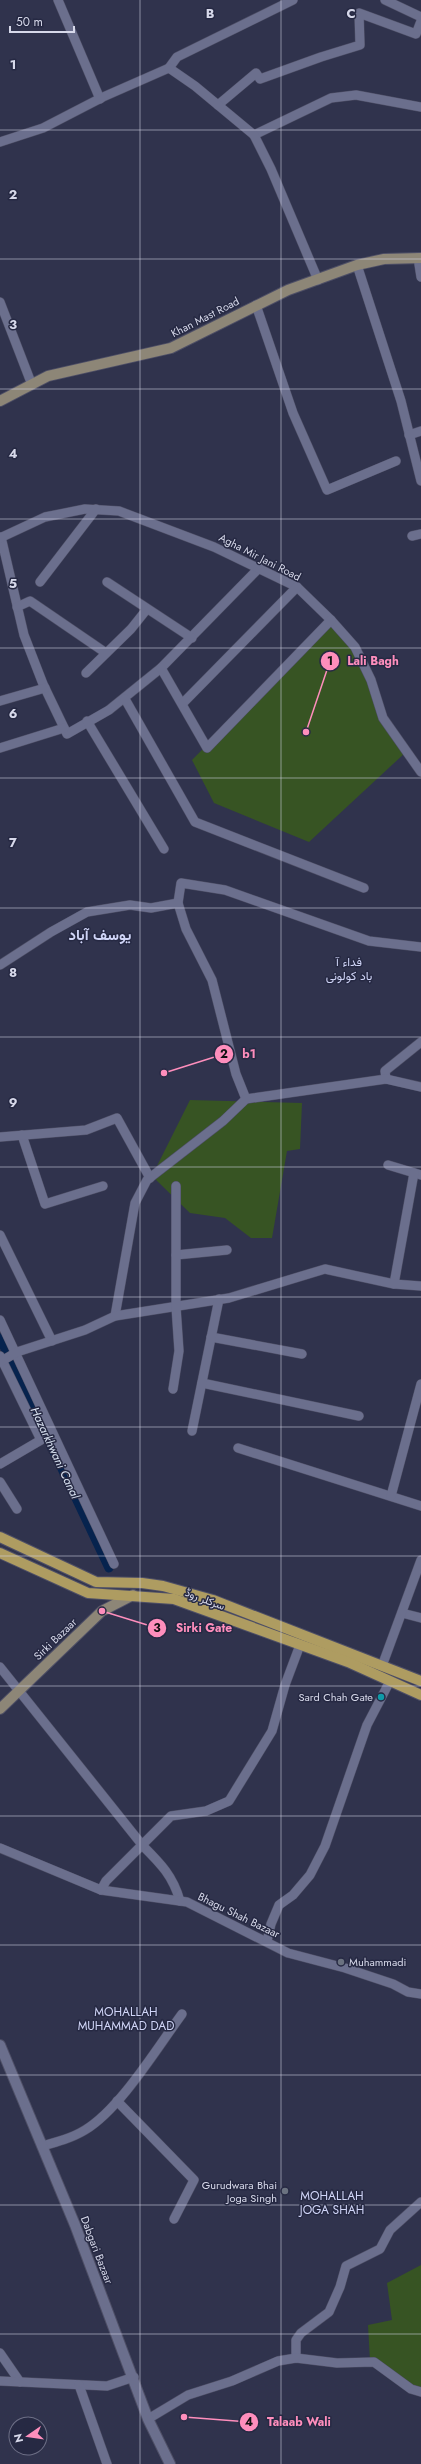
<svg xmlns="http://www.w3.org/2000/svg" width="421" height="2464" viewBox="0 0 421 2464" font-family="Jost,Vazirmatn,sans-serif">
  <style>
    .green { fill: #375423 }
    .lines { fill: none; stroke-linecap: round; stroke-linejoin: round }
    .canal { stroke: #06234e; stroke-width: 9 }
    .minor-casing { stroke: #4e4f66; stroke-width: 10 }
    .tertiary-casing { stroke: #4e4f66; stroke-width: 12 }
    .secondary-casing { stroke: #4e4f66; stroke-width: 12 }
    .primary-casing { stroke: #4e4f66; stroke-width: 12 }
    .minor { stroke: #6b6f8d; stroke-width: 9 }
    .tertiary { stroke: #6b6f8d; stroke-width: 10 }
    .secondary { stroke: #8d8677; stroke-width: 10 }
    .primary { stroke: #ae9c61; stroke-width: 10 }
    .grid { fill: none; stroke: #d7d9ea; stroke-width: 1; stroke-opacity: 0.55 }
    .culture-dot { fill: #0f9aa8; stroke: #262943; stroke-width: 1.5 }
    .worship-dot { fill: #6b7280; stroke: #262943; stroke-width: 1.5 }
    .labels { text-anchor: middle; stroke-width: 3; stroke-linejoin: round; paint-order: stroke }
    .street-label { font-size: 11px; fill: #d7d9ea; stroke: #262943 }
    .poi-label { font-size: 11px; fill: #d7d9ea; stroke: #262943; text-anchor: end }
    .neighbourhood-label { font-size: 12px; fill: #d0d5f7; stroke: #262943 }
    .water-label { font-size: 12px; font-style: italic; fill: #dae4f3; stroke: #262943 }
    .district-label { font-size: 15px; font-weight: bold; fill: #d0d5f7; stroke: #262943 }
    .grid-label { font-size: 13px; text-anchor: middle; font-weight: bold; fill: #d7d9ea; stroke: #262943; stroke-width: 3; stroke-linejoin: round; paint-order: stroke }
    .leader { fill: none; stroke: #fe8ebc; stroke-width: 1.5 }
    .callout-dot { fill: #fe8ebc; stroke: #262943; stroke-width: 1.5 }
    .mark-label { font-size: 12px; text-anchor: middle; font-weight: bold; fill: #111 }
    .callout-label { font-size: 12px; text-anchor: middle; font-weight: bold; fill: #fe8ebc; stroke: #262943; stroke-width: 3; stroke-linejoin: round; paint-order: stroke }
  </style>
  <rect width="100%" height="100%" fill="#30334d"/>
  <g class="green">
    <polygon points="331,620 355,647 383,718 406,752 309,842 214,803 192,760"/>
    <polygon points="190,1100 302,1103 300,1149 287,1151 272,1238 251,1238 225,1218 190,1213 152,1176"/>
    <polygon points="421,2265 421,2392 370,2361 368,2325 392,2320 387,2283"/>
  </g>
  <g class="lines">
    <polyline class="canal" points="0,1338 109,1568"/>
    <defs>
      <g id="minor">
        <polyline points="58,0 100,99"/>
        <polyline points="385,0 421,17"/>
        <polyline points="169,68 177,57 293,0"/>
        <polyline points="218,105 256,73 260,79 321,57 360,45 359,13 416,34 421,21"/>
        <polyline points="254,135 331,98 356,95 421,107"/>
        <polyline points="0,142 43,128 103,97 169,68 195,86 254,135 271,169 318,280"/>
        <polyline points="418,258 421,277"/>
        <polyline points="357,265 401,401 421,481"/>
        <polyline points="0,302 32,385"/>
        <polyline points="256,305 293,413 327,490 396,461"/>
        <polyline points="409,435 421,431"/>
        <polyline points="412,536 421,534"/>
        <polyline points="1,537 24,635 43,684 67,734 109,710 161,668 259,568"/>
        <polyline points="0,538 45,517 85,509 119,511 214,547 297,587 331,620 355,647 371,680 383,718 421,772"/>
        <polyline points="40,582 96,509"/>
        <polyline points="107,582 192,638"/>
        <polyline points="17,607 30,601 106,653"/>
        <polyline points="161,668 207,748 331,620"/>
        <polyline points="86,673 131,629 147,609"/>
        <polyline points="125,699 195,822 364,888"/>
        <polyline points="0,701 45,688"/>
        <polyline points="183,703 297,587"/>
        <polyline points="87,721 164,849"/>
        <polyline points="0,748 64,728"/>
        <polyline points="178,903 181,883 225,890 369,941 421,947"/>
        <polyline points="0,965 51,932 87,912 130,905 151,908 178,903 186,929 212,980 236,1074 246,1099"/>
        <polyline points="386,1079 385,1071 421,1042"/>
        <polyline points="22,1135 45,1204 103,1186"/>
        <polyline points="0,1137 86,1130 117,1118 150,1178"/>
        <polyline points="388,1165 421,1175"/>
        <polyline points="0,1235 52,1341"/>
        <polyline points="176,1255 227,1250"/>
        <polyline points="394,1284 414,1173"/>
        <polyline points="115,1316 135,1203 147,1180 223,1121 246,1099 386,1079 421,1087"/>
        <polyline points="0,1320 114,1564"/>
        <polyline points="211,1337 302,1354"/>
        <polyline points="0,1356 41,1440 0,1464"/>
        <polyline points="0,1362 17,1352 85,1330 115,1316 229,1298 325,1269 394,1284 421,1286"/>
        <polyline points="202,1383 359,1416"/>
        <polyline points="173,1389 179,1351 176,1307 176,1186"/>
        <polyline points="192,1431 219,1299"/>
        <polyline points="238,1448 421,1506"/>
        <polyline points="0,1482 17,1509"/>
        <polyline points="391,1496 421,1384"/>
        <polyline points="402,1613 421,1618"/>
        <polyline points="382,1666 421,1560"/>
        <path d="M0 1667 143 1846C161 1864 173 1876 180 1901"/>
        <polyline points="0,1848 101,1890 187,1902 288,1953 345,1968 393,1984 408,1992 421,1994"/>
        <polyline points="101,1890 106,1881 171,1816 206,1811 229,1801 272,1731 285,1685 300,1645"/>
        <polyline points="267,1941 271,1924 279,1905 293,1895 310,1875 325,1846 367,1725 390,1681"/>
        <polyline points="117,2101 194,2180 174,2219"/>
        <path d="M42 2146C57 2142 72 2138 85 2130 120 2109 157 2048 182 2014"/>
        <polyline points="0,2353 20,2382"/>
        <polyline points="296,2358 296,2340 301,2333 329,2312 340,2287 346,2266 380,2249 390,2230 421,2202"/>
        <polyline points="0,2381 107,2386 134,2377"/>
        <polyline points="79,2385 107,2464"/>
        <polyline points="148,2419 188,2395 232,2381 278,2361 296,2358 337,2363 374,2362 411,2389 421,2392"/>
      </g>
      <polyline id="tertiary" points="0,2045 75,2225 148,2419 170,2464"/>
      <g id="secondary">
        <polyline points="0,401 48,376 171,348 288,290 357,265 384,259 421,258"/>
        <polyline points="0,1709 102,1611 133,1595"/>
      </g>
      <g id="primary">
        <polyline points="0,1537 96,1582 142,1583 163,1586 213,1600 421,1681"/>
        <polyline points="0,1553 88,1593 174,1599 348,1662 421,1695"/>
      </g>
    </defs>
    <use href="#minor" class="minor-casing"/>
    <use href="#tertiary" class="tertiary-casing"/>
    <use href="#secondary" class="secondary-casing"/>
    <use href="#primary" class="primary-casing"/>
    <use href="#minor" class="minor"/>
    <use href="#tertiary" class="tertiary"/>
    <use href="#secondary" class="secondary"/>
    <use href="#primary" class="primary"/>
  </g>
  <path class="grid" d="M140 0V2464M281 0V2464M0 130H421M0 259H421M0 389H421M0 519H421M0 648H421M0 778H421M0 908H421M0 1037H421M0 1167H421M0 1297H421M0 1427H421M0 1556H421M0 1686H421M0 1816H421M0 1945H421M0 2075H421M0 2205H421M0 2334H421"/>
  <circle class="culture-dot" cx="381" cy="1697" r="4"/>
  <g class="worship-dot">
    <circle cx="341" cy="1962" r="4"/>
    <circle cx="285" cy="2191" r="4"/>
  </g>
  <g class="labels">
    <g class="street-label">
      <text transform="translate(205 317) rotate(-27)" y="4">Khan Mast Road</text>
      <text transform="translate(260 557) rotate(27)" y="4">Agha Mir Jani Road</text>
      <text transform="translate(205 1599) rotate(21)" y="4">سرکلر روڈ</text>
      <text transform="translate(55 1639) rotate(-44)" y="4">Sirki Bazaar</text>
      <text transform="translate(239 1915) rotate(26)" y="4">Bhagu Shah Bazaar</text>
      <text transform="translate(97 2250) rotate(69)" y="4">Dabgari Bazaar</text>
    </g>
    <g class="poi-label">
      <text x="373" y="1701">Sard Chah Gate</text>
      <text x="349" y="1966" text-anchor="start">Muhammadi</text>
      <text x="277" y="2189">Gurudwara Bhai<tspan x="277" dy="13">Joga Singh</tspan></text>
    </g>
    <g class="neighbourhood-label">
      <text x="349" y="966">فداء آ<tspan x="349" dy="14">باد کولونی</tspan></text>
      <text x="126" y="2016">MOHALLAH<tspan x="126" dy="14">MUHAMMAD DAD</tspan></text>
      <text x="332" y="2200">MOHALLAH<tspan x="332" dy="14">JOGA SHAH</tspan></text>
    </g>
    <g class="water-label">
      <text transform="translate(55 1453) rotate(65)" y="4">Hazarkhwani Canal</text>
    </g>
    <g class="district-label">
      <text x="100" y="940">یوسف آباد</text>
    </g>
  </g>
  <g class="grid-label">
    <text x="210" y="18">B</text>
    <text x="351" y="18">C</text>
    <text x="13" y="69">1</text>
    <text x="13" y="199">2</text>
    <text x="13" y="329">3</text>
    <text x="13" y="458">4</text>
    <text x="13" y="588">5</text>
    <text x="13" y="718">6</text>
    <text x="13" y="847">7</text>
    <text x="13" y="977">8</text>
    <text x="13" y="1107">9</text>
  </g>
  <path class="leader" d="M306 732L330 661M164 1073L224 1054M102 1611L157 1628M184 2417L249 2422"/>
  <g class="callout-dot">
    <circle cx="306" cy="732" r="4"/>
    <circle cx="164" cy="1073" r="4"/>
    <circle cx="102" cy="1611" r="4"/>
    <circle cx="184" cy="2417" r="4"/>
    <circle cx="330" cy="661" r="10"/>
    <circle cx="224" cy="1054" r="10"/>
    <circle cx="157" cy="1628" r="10"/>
    <circle cx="249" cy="2422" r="10"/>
  </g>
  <g class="mark-label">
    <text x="330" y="665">1</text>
    <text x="224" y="1058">2</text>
    <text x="157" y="1632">3</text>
    <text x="249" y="2426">4</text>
  </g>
  <g class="callout-label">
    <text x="373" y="665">Lali Bagh</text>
    <text x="249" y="1058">b1</text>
    <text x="204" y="1632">Sirki Gate</text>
    <text x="299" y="2426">Talaab Wali</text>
  </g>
  <g transform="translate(28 2436) rotate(257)"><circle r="19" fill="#262943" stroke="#6d6f86"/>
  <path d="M0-3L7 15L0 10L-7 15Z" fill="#fe8ebc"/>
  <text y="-6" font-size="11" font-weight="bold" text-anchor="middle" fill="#d7d9ea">N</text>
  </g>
  <path d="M10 26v6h64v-6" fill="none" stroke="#d7d9ea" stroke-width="2"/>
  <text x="16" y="26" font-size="12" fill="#d7d9ea" stroke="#262943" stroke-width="3" paint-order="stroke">50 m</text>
</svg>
